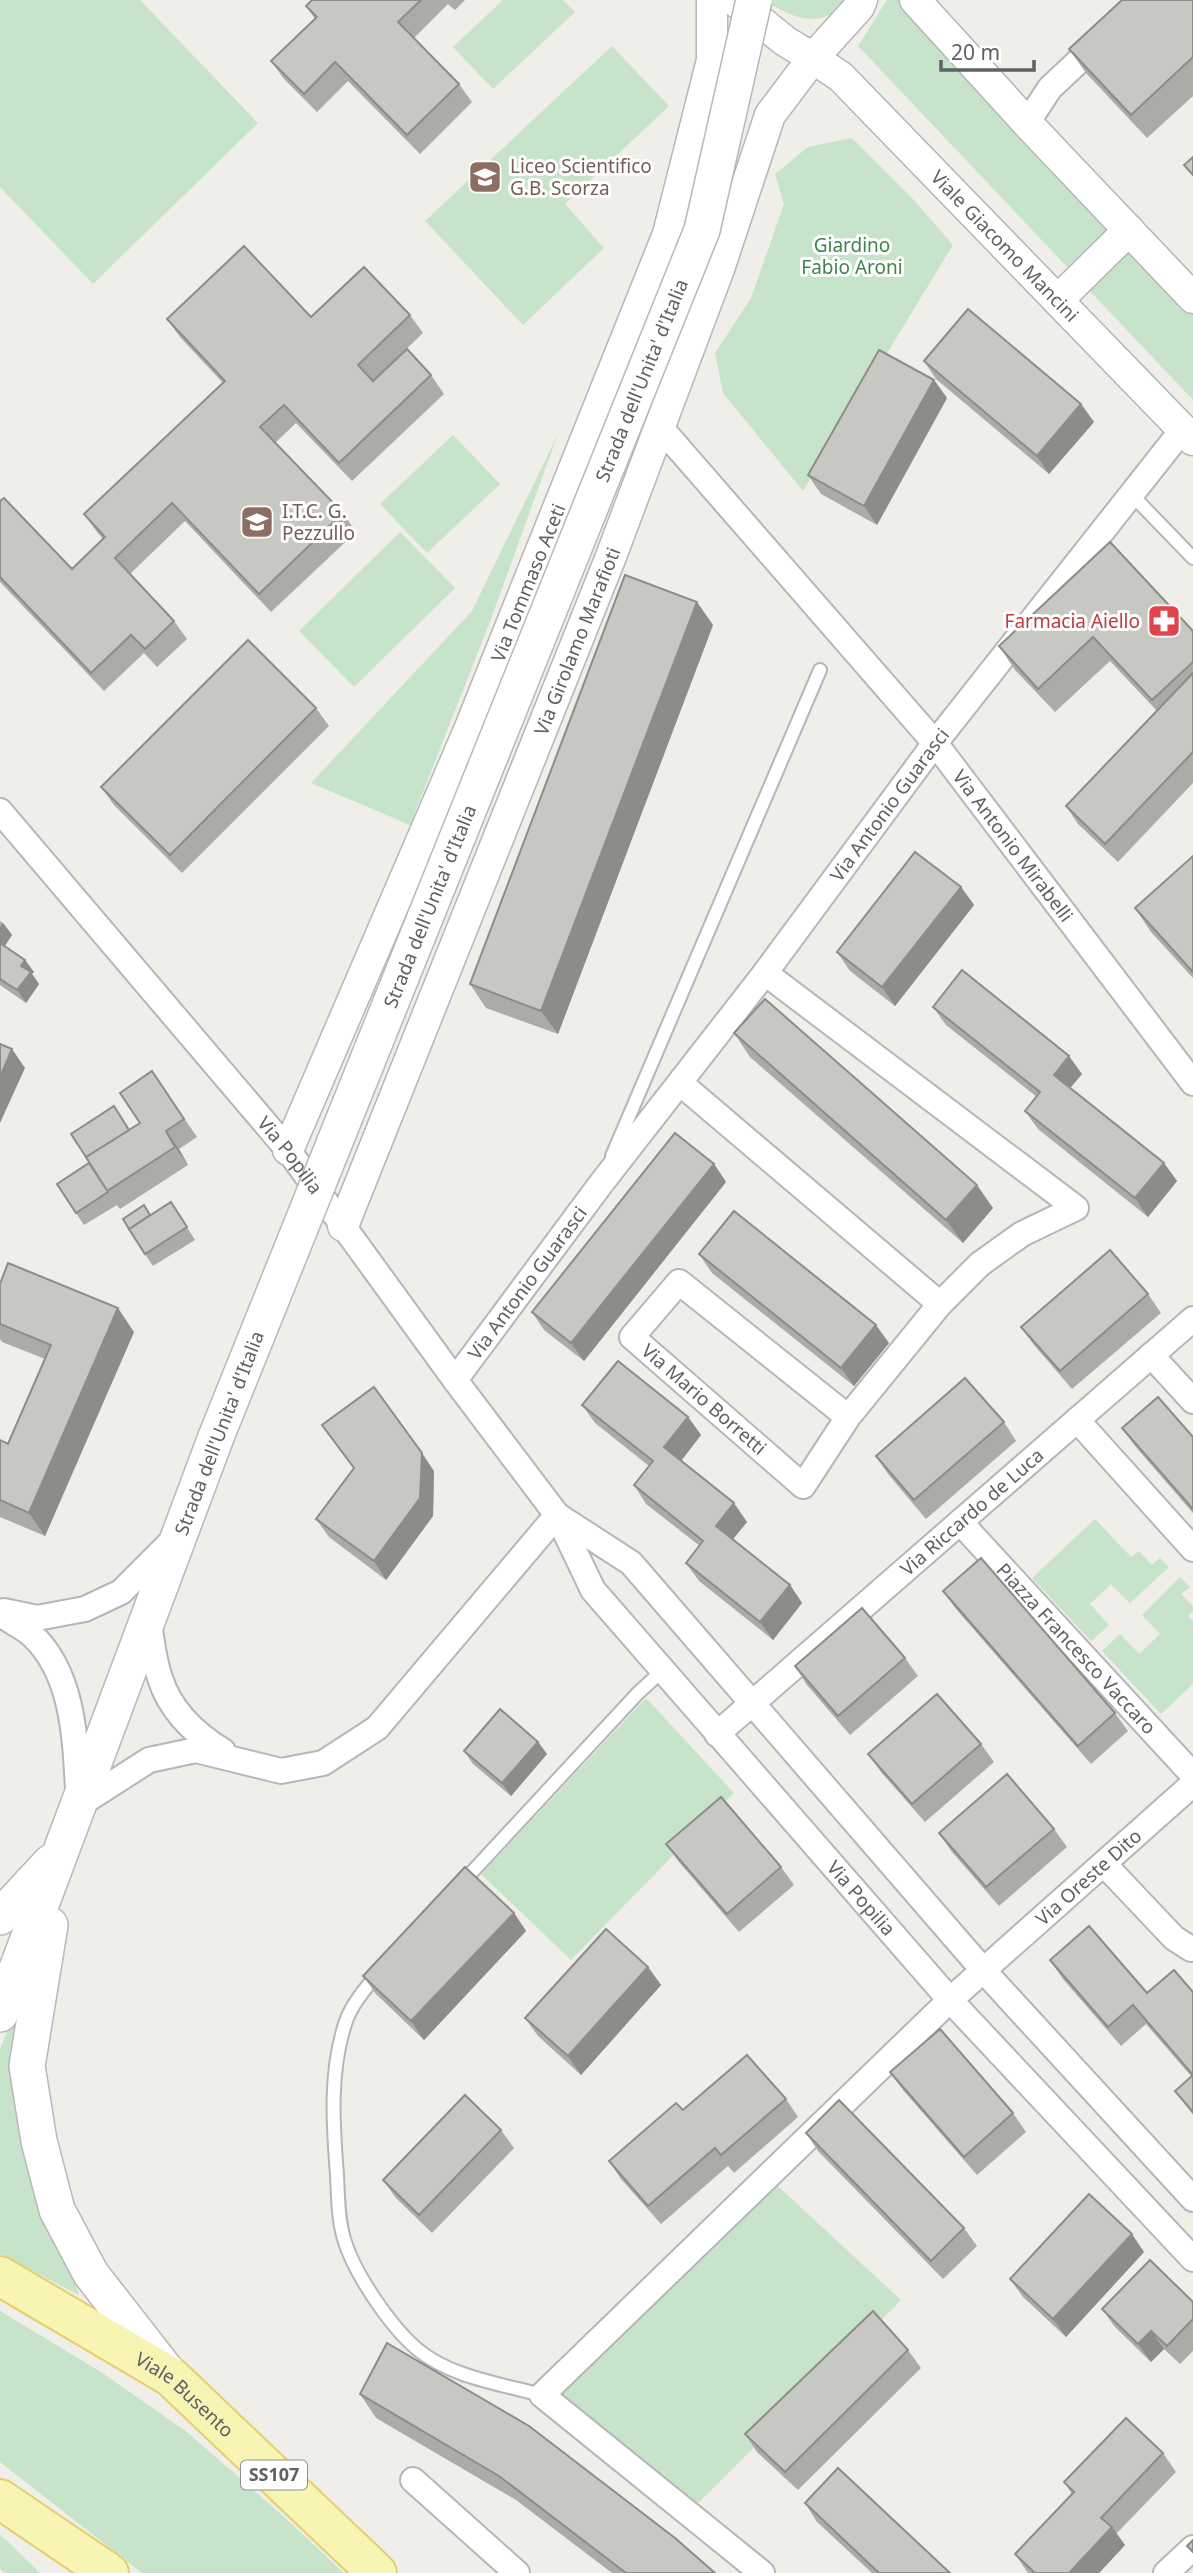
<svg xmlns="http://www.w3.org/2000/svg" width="1193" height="2573" viewBox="0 0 1193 2573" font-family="'Noto Sans',sans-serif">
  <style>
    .green { fill: #c7e4ca }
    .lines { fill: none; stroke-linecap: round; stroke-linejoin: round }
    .service-casing { stroke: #b4b6ba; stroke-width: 16 }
    .minor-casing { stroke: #b4b6ba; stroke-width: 28 }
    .tertiary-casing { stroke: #b4b6ba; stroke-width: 33 }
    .secondary-casing { stroke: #b6b8bd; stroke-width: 38 }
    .primary-casing { stroke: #e4cf6c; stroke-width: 42 }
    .service { stroke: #fff; stroke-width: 12 }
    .minor { stroke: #fff; stroke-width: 24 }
    .tertiary { stroke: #fff; stroke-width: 30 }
    .secondary { stroke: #fff; stroke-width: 35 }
    .primary { stroke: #f7f4b4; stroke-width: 38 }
    .secondary-bridge-casing { stroke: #b6b8bd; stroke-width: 38; stroke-linecap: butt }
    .secondary-bridge { stroke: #fff; stroke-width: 35 }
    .wall { fill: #acaca7 }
    .shaded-wall { fill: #8c8c88 }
    .building { fill: #c8c8c2; stroke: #8c8c88; stroke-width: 2 }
    .labels { text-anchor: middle; stroke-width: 6; stroke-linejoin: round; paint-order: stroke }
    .shield { fill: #fff; stroke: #8f9094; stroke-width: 2 }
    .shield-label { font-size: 18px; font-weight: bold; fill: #5f6166 }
    .education-label { font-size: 19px; fill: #785e54; stroke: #fff; text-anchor: start }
    .park-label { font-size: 19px; fill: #3f854a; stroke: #fff }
    .street-label { font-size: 19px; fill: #5f6166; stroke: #fff }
    .health-label { font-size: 19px; fill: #be3a42; stroke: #fff; text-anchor: end }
  </style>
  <rect width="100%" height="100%" fill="#efeee8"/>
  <g class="green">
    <polygon points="0,0 140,0 258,123 93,284 0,187"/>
    <polygon points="503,0 563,0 575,12 493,89 453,47"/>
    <path d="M764 0H849C821 30 795 20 764 0Z"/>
    <polygon points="887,0 899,0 1193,311 1193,400 858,46"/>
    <polygon points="612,46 669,106 565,204 604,248 523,325 425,221"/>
    <polygon points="852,138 911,197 953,245 803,491 723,393 715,353 751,298 784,204 775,174 808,147"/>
    <polygon points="558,434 491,619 410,825 311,783 472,611"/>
    <polygon points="453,435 500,484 427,553 380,504"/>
    <polygon points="400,532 455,588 354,687 299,631"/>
    <polygon points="1095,1519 1131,1557 1139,1551 1152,1565 1160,1558 1169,1567 1130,1603 1111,1584 1090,1604 1109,1625 1091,1641 1032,1578"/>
    <polygon points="1180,1577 1190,1587 1181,1594 1193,1606 1193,1611 1188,1616 1193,1621 1193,1684 1161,1714 1102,1651 1120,1634 1139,1654 1160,1634 1142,1615"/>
    <polygon points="646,1698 734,1793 571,1960 481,1874"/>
    <polygon points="16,2009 14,2071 65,2256 79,2295 0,2254 0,2049"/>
    <polygon points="768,2177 901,2300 688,2513 542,2395"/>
    <polygon points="0,2311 101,2372 187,2432 282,2515 344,2573 142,2573 0,2462"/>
    <polygon points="0,2536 5,2539 40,2573 5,2573 0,2569"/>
  </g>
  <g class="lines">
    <defs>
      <g id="service">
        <polyline points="1131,494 1193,558"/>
        <polyline points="612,1156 820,670"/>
        <polyline points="460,1885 638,1693 662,1671"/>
        <path d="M379 1973C366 1987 352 2004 346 2021 329 2071 333 2124 337 2175 338 2196 338 2219 344 2239 354 2273 390 2326 417 2349 450 2377 501 2384 542 2395"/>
      </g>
      <g id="minor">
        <polyline points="1027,123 1050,88 1144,0"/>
        <path id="s1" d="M660 427 935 743 1193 1083"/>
        <path id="s2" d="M0 811 288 1150 455 1380 557 1515 593 1590 950 2000 1193 2259"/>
        <polyline points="765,973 1076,1208 1022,1234 980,1264 940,1304 848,1417 803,1486 632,1337 679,1282 848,1417"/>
        <polyline points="680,1083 940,1304"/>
        <polyline points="1151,1355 1193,1401"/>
        <path id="s3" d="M455 1380 600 1185 765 973 935 743 1183 429"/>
        <polyline points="1077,1420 1193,1549"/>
        <polyline points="557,1515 631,1563 983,1970 1193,2199"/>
        <path id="s4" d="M960 1522 1193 1775"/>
        <polyline points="4,1611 37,1618 85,1609 121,1592 172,1541"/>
        <path d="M0 1614C10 1621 23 1627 32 1635 77 1677 75 1749 79 1805L149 1760 196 1750 281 1771 323 1763 377 1728 557 1515"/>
        <path d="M148 1618C152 1638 153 1659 160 1678 170 1710 195 1734 223 1751"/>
        <path id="s5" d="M717 1734 1193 1319"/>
        <polyline points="1104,1864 1174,1938 1191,1949"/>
        <polyline points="413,2480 517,2573"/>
        <path id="s6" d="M762 2573 542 2395 950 2000 1193 1784"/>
        <polyline points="1166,2573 1193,2548"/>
      </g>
      <g id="tertiary">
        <polyline points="734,0 785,41 813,58 859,7 862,0"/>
        <polyline points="915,0 1027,123 1193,298"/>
        <polyline points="1058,300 1129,230"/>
        <path id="s7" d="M288 1150 469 730 668 234 712 60V0"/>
        <path id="s8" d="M343 1226 610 559 719 269 770 115 813 58 841 77 1193 440"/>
      </g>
      <g id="secondary">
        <polyline points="0,1917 51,1862"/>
        <polyline points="50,1925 27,2066 39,2141 57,2210 91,2274 169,2374"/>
        <polyline points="0,2014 216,1437"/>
      </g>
      <g id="primary">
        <path id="s9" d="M0 2276 171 2377 377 2573"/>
        <polyline points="0,2499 109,2573"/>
      </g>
    </defs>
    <use href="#service" class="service-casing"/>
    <use href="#minor" class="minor-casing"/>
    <use href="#tertiary" class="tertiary-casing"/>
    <use href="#secondary" class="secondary-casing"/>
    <use href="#primary" class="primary-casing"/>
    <use href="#service" class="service"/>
    <use href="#minor" class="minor"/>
    <use href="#tertiary" class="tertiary"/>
    <use href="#secondary" class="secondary"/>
    <use href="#primary" class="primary"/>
    <defs>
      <g id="secondary-bridge">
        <path id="s10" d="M216 1437 702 230 754 0"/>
      </g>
    </defs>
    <use href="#secondary-bridge" class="secondary-bridge-casing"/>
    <use href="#secondary-bridge" class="secondary-bridge"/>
  </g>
  <g class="wall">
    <polygon points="312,0 465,0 455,10 448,4 414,38 459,84 472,102 420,154 348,81 317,112 284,79 271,61 315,19 306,6"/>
    <polygon points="1193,0 1193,96 1147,138 1086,73 1069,49"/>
    <polygon points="410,315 423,333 373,381 431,375 444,394 352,481 296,423 275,443 343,513 356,532 271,612 185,521 130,574 174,621 187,639 157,667 144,653 104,691 0,582 0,501 72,569 103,539 97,532 84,514 223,383 180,337 167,319"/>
    <polygon points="924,361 1081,404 1094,422 1049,474 936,379"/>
    <polygon points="934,380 947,398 877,525 821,494 808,475"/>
    <polygon points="1110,542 1193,631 1193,783 1118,862 1078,824 1066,806 1157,711 1110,661 1055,712 1015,670 999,646"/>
    <polygon points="713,625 558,1034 486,1008 470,984"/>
    <polygon points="316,708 329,726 182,873 114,805 101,787"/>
    <polygon points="1193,856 1193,978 1151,932 1135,908"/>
    <polygon points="961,887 974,905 895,1006 850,971 837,952"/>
    <polygon points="0,921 3,923 12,935 5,946 25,960 34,972 32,974 39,984 26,1003 0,985"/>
    <polygon points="933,1007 1082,1074 1070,1088 1164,1163 1177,1181 1148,1217 1038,1129 1025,1111 1037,1097 946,1025"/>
    <polygon points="734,1033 993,1208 963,1243 750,1057"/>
    <polygon points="152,1071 197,1137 179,1149 188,1165 120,1209 117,1205 84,1225 76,1213 89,1163 122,1119 129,1130 140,1123"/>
    <polygon points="714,1164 726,1182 584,1361 544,1330 532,1312"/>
    <polygon points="171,1202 195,1240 153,1266 145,1254 150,1215"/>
    <polygon points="699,1254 889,1343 854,1386 712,1273"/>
    <polygon points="0,1284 134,1332 45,1536 0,1517 0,1440 8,1444 45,1359 2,1342 0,1339"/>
    <polygon points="1148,1294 1161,1313 1072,1389 1034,1345 1021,1327"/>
    <polygon points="582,1405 688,1417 701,1435 681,1461 747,1522 733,1539 790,1585 802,1603 773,1640 699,1581 686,1563 700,1546 646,1504 634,1485 649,1466 595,1423"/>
    <polygon points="1004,1422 1016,1441 926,1519 888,1474 876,1456"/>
    <polygon points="1122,1428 1193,1437 1193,1513 1135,1446"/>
    <polygon points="434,1471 433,1516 386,1580 329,1537 316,1519"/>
    <polygon points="943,1591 1115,1713 1128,1731 1091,1764 956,1609"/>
    <polygon points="905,1658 918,1676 850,1735 807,1685 795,1666"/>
    <polygon points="538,1742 547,1754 511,1796 473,1764 464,1751"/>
    <polygon points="981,1744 994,1762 925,1822 881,1772 868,1754"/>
    <polygon points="1054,1829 1067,1847 999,1906 952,1852 939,1833"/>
    <polygon points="666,1844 781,1867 794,1885 739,1932 679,1862"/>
    <polygon points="514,1913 526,1931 424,2040 376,1994 363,1976"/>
    <polygon points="1050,1960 1147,1993 1193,1992 1193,2115 1175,2091 1191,2076 1146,2024 1121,2046 1063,1979"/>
    <polygon points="648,1967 661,1985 581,2075 538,2036 525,2018"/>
    <polygon points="890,2072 1013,2113 1026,2132 977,2175 903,2090"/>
    <polygon points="786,2099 798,2117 734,2173 728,2166 661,2224 621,2179 609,2161 683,2110"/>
    <polygon points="501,2130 514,2148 432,2233 396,2198 383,2180"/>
    <polygon points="806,2133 964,2228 977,2246 943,2279 818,2151"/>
    <polygon points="1144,2252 1066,2337 1023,2297 1010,2279"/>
    <polygon points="1193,2302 1193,2351 1180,2364 1164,2349 1151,2362 1115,2327 1102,2309"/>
    <polygon points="908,2350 921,2368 798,2490 757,2452 745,2434"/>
    <polygon points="360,2394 715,2573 612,2573 516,2500 376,2418"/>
    <polygon points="1163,2453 1176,2472 1116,2534 1125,2545 1099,2573 1028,2573 1015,2554 1072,2494 1064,2482"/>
    <polygon points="805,2503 950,2573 872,2573 817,2522"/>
  </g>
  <g class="shaded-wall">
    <polygon points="934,380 947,398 877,525 864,506"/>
    <polygon points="1081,404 1094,422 1049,474 1037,456"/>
    <polygon points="697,602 713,625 558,1034 541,1011"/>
    <polygon points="961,887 974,905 895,1006 882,987"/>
    <polygon points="3,923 12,935 2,950 0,948 0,927"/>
    <polygon points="25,960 34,972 32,974 39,984 26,1003 17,990 21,966"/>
    <polygon points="12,1049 25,1068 0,1123 0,1077"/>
    <polygon points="1069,1056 1082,1074 1066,1093 1054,1075"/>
    <polygon points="166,1131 179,1149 188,1165 175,1147"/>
    <polygon points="1164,1163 1177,1181 1148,1217 1135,1198"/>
    <polygon points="714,1164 726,1182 584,1361 571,1343"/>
    <polygon points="977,1185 993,1208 963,1243 946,1220"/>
    <polygon points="118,1308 134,1332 45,1536 29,1513"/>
    <polygon points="876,1325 889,1343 854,1386 841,1368"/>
    <polygon points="688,1417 701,1435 677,1466 664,1447"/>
    <polygon points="422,1453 434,1471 433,1516 386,1580 374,1561"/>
    <polygon points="734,1503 747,1522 729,1544 716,1526"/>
    <polygon points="790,1585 802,1603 773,1640 760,1622"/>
    <polygon points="538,1742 547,1754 511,1796 502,1783"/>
    <polygon points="514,1913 526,1931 424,2040 411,2021"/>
    <polygon points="648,1967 661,1985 581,2075 568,2056"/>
    <polygon points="1132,2234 1144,2252 1066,2337 1053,2319"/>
    <polygon points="1151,2331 1164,2349 1151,2362 1138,2344"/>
    <polygon points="1112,2527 1125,2545 1099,2573 1069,2573"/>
  </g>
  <g class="building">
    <polygon points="312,0 421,0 398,22 459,84 407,135 335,62 304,94 271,61 317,17 306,6"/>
    <polygon points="1122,0 1193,0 1193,57 1131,115 1069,49"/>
    <polygon points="1193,157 1193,175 1184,165"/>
    <polygon points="244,246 311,317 364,267 410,315 358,365 373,381 407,349 431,375 339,463 284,405 260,427 343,513 259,594 172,503 115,558 174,621 145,649 131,635 91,673 0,577 0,501 4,498 72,569 105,537 84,514 225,381 167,319"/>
    <polygon points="968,309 1081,404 1037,456 924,361"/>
    <polygon points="879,350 934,380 864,506 808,475"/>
    <polygon points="1110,542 1193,631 1193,662 1152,700 1093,637 1038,689 999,646"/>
    <polygon points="625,575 697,602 541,1011 470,984"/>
    <polygon points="248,640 316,708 170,855 101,787"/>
    <polygon points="1193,673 1193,752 1105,844 1066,806"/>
    <polygon points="915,852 961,887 882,987 837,952"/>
    <polygon points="1193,856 1193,972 1135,908"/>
    <polygon points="0,943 25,960 21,966 31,972 17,990 0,979"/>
    <polygon points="962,970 1069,1056 1054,1075 1164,1163 1135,1198 1025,1111 1040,1092 933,1007"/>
    <polygon points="765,999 977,1185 946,1220 734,1033"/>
    <polygon points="0,1044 12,1049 0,1077"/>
    <polygon points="152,1071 184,1119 166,1131 175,1147 107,1191 86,1157 140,1123 120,1093"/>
    <polygon points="114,1106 129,1130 86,1157 71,1134"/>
    <polygon points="675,1133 714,1164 571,1343 532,1312"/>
    <polygon points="89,1163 108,1192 76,1213 57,1184"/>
    <polygon points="171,1202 187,1227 145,1254 129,1229"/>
    <polygon points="144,1205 150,1215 129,1229 123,1219"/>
    <polygon points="734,1211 876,1325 841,1368 699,1254"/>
    <polygon points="1110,1250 1148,1294 1060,1371 1021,1327"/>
    <polygon points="8,1263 118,1308 29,1513 0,1500 0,1440 8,1444 51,1345 0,1324 0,1284"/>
    <polygon points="618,1361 688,1417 664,1447 734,1503 716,1526 790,1585 760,1622 686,1563 703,1541 634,1485 653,1461 582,1405"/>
    <polygon points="965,1378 1004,1422 914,1500 876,1456"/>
    <polygon points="374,1387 422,1453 420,1498 374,1561 316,1519 354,1468 322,1425"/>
    <polygon points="1158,1397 1193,1437 1193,1509 1122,1428"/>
    <polygon points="981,1558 1115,1713 1078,1746 943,1591"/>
    <polygon points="862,1608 905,1658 838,1716 795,1666"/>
    <polygon points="937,1694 981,1744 912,1804 868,1754"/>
    <polygon points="500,1709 538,1742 502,1783 464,1751"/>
    <polygon points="1007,1774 1054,1829 986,1887 939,1833"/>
    <polygon points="721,1797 781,1867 727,1914 666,1844"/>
    <polygon points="465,1867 514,1913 411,2021 363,1976"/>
    <polygon points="1089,1926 1147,1993 1174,1970 1193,1992 1193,2075 1133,2005 1108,2027 1050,1960"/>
    <polygon points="606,1929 648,1967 568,2056 525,2018"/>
    <polygon points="940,2029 1013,2113 964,2157 890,2072"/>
    <polygon points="747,2055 786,2099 721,2155 715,2148 648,2206 609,2161 676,2103 683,2110"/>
    <polygon points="1193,2075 1193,2112 1175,2091"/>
    <polygon points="465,2095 501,2130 419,2215 383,2180"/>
    <polygon points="839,2100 964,2228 931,2261 806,2133"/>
    <polygon points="1089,2194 1132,2234 1053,2319 1010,2279"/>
    <polygon points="1150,2260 1193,2302 1193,2319 1167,2346 1151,2331 1138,2344 1102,2309"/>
    <polygon points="873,2311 908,2350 785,2472 745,2434"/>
    <polygon points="387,2343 529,2426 675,2538 715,2573 626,2573 499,2476 360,2394"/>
    <polygon points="1126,2418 1163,2453 1101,2518 1112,2527 1069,2573 1035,2573 1015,2554 1074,2492 1064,2482"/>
    <polygon points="838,2468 950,2573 879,2573 805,2503"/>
    <polygon points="1193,2540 1193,2552 1187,2546"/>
  </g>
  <defs>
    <symbol id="school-square" viewBox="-11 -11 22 22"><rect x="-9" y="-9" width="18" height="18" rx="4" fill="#8d6e63" stroke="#fff"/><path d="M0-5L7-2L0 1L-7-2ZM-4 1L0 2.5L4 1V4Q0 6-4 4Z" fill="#fff"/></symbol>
    <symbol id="pharmacy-square" viewBox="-11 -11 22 22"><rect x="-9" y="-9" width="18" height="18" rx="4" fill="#e0444e" stroke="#fff"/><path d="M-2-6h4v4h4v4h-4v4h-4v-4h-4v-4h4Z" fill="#fff"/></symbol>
  </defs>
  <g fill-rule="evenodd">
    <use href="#school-square" x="466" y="158" width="38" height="38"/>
    <use href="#school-square" x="238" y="503" width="38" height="38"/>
    <use href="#pharmacy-square" x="1145" y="602" width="38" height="38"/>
  </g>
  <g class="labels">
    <rect class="shield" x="241" y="2460.5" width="66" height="29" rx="5"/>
    <g class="shield-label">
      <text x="274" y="2481">SS107</text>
    </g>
    <g class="education-label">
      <text x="510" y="173">Liceo Scientifico<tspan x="510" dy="22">G.B. Scorza</tspan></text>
      <text x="282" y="518">I.T.C. G.<tspan x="282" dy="22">Pezzullo</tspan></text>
    </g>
    <g class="park-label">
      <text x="852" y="252">Giardino<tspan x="852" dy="22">Fabio Aroni</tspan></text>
    </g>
    <g class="street-label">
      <text dy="7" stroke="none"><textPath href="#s8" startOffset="1531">Viale Giacomo Mancini</textPath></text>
      <text dy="7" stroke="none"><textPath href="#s10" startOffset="1139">Strada dell'Unita' d'Italia</textPath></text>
      <text dy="7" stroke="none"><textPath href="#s7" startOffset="616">Via Tommaso Aceti</textPath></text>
      <text dy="7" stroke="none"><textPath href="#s8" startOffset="630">Via Girolamo Marafioti</textPath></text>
      <text dy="7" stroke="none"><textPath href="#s3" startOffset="721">Via Antonio Guarasci</textPath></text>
      <text dy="7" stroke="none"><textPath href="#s1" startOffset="548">Via Antonio Mirabelli</textPath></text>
      <text dy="7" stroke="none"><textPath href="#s10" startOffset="572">Strada dell'Unita' d'Italia</textPath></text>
      <text dy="7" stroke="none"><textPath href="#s2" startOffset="450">Via Popilia</textPath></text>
      <text dy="7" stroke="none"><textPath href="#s3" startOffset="121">Via Antonio Guarasci</textPath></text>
      <text transform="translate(704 1399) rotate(41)" y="7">Via Mario Borretti</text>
      <text transform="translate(219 1433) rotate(-69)" y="7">Strada dell'Unita' d'Italia</text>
      <text dy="7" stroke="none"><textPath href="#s5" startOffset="338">Via Riccardo de Luca</textPath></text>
      <text dy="7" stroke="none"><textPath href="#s4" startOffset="172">Piazza Francesco Vaccaro</textPath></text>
      <text dy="7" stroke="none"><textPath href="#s6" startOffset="1036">Via Oreste Dito</textPath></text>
      <text dy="7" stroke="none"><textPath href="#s2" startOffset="1390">Via Popilia</textPath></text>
      <text dy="7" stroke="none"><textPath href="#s9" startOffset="220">Viale Busento</textPath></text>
    </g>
    <g class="health-label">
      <text x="1140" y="628">Farmacia Aiello</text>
    </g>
  </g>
  <path d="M941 60v10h93v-10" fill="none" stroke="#5f6166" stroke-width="3.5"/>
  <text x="951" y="60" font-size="21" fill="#5f6166" stroke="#ffffff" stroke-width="5" paint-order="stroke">20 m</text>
</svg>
